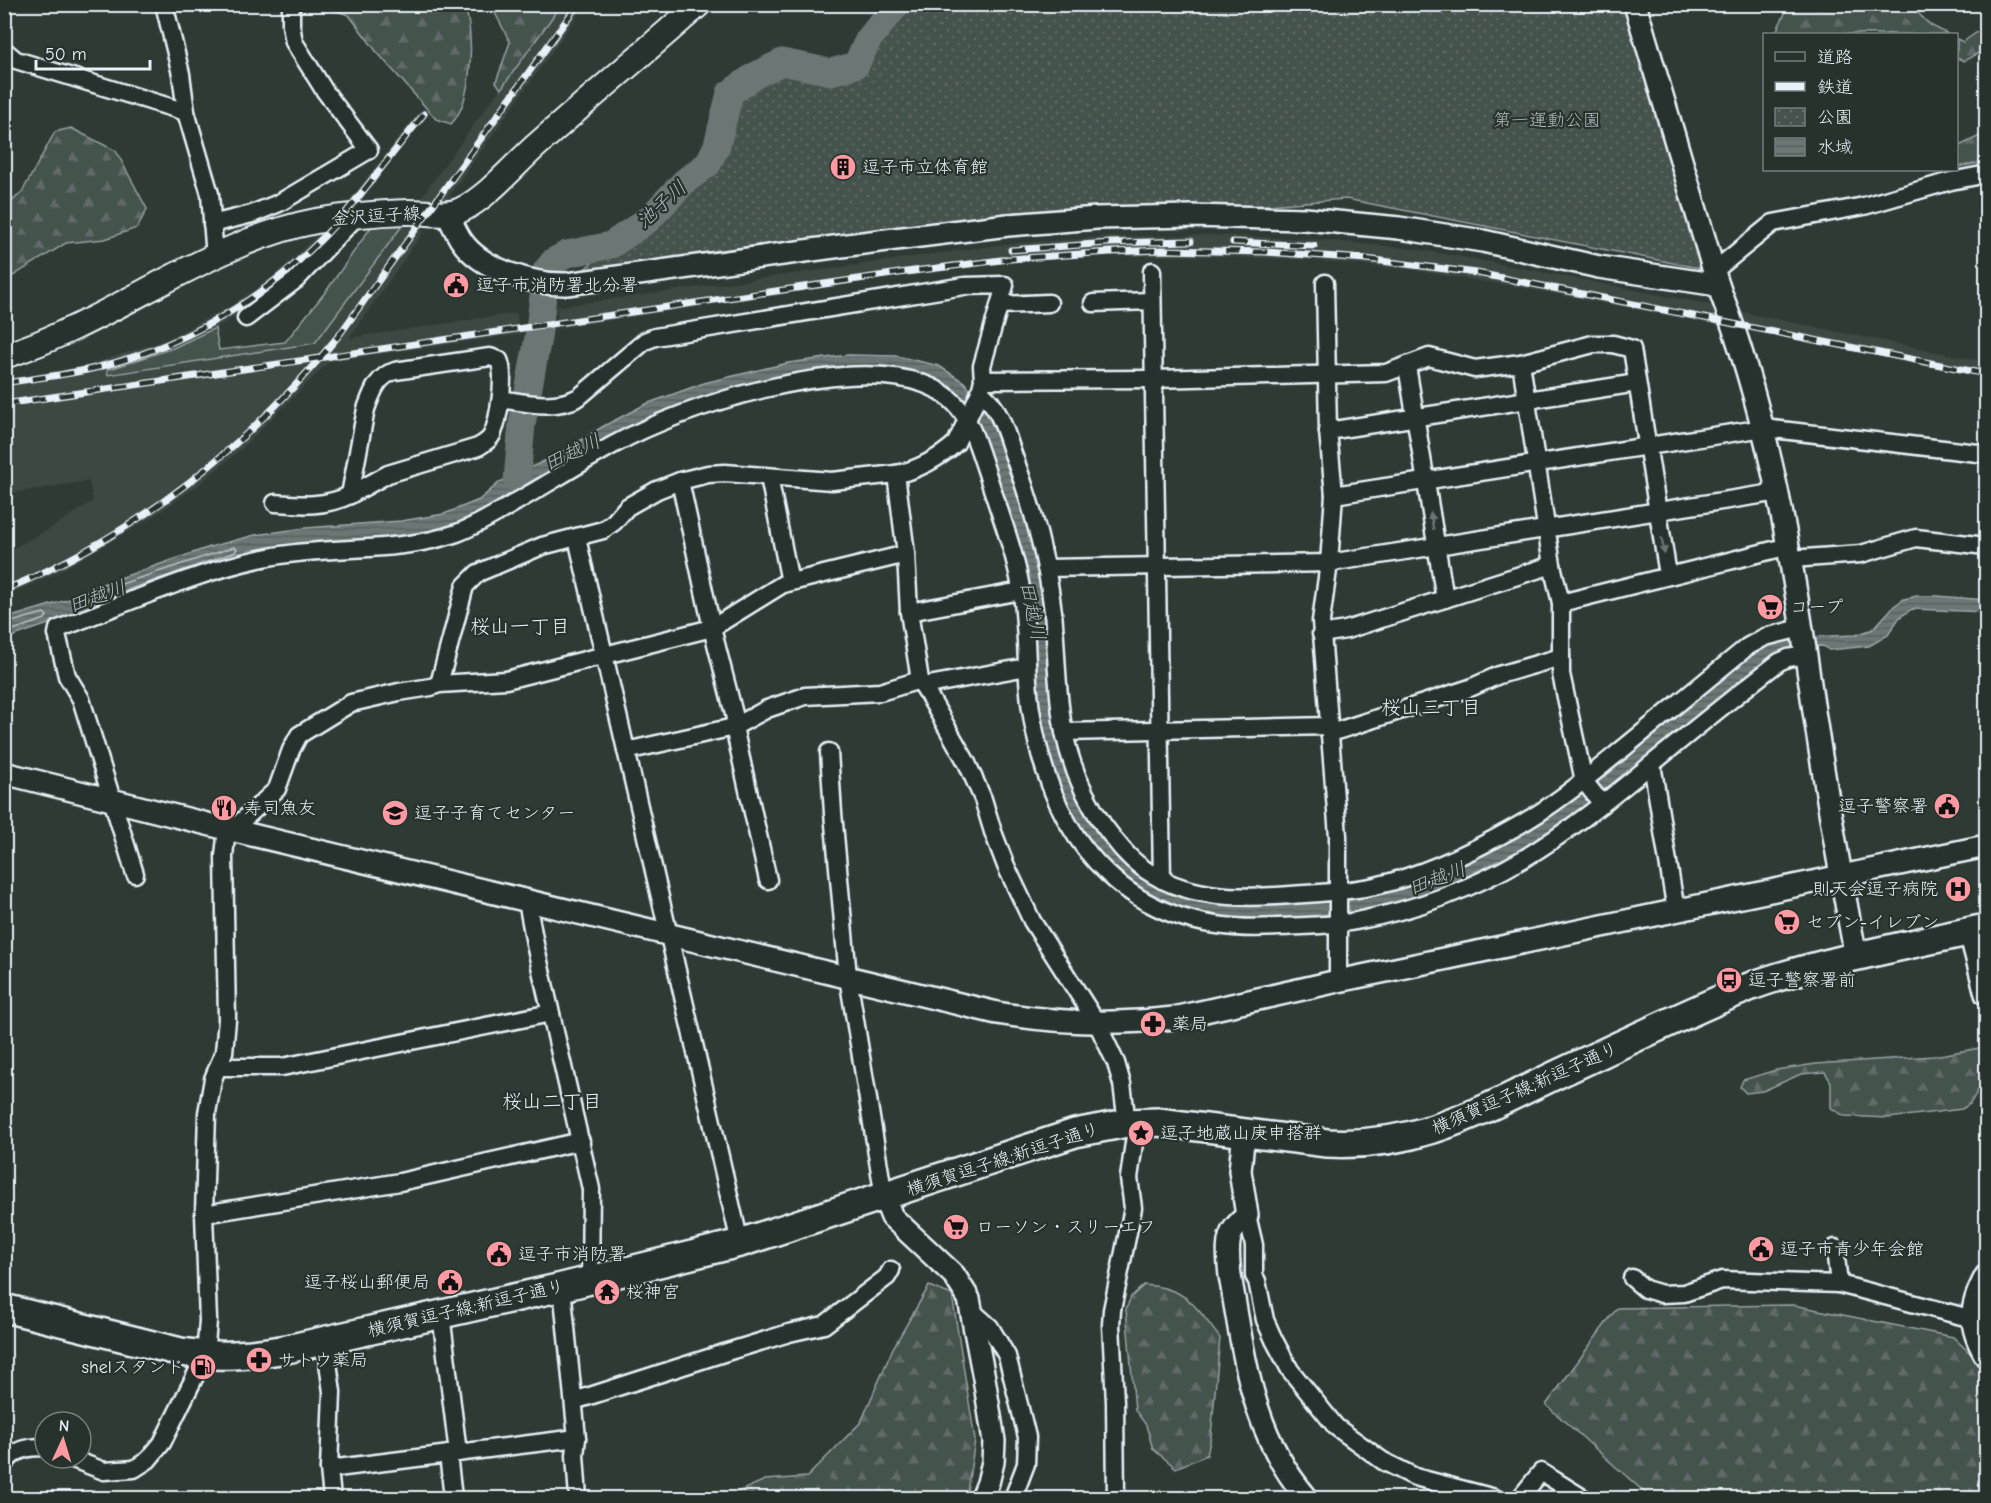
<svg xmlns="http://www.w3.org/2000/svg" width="1991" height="1503" viewBox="0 0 1991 1503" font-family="'Comic Neue','Klee One',sans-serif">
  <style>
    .built { fill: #3b4843 }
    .grass { fill: #45524e; stroke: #96a2a3; stroke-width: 1.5 }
    .forest { fill: url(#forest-firs); stroke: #96a2a3; stroke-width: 1.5 }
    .park { fill: url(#park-dots); stroke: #96a2a3; stroke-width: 1.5 }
    .water { fill: url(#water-rules); stroke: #9da8a9; stroke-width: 1.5 }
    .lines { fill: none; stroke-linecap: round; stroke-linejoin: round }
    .shore { stroke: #b6c0c4; stroke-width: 1.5 }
    .river { stroke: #6b7775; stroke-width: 27 }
    .minor-casing { stroke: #e8f1f8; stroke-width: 21 }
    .tertiary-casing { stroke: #e8f1f8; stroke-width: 26 }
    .secondary-casing { stroke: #e8f1f8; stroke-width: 28 }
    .primary-casing { stroke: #e8f1f8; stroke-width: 32 }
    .minor { stroke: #26332d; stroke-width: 16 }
    .tertiary { stroke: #26332d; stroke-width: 21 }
    .secondary { stroke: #26332d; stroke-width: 24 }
    .primary { stroke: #26332d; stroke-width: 27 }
    .rail-casing { stroke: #e8f1f8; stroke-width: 7 }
    .rail { stroke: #26332d; stroke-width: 4.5; stroke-dasharray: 14; stroke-linecap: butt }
    .oneway { fill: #6a7674 }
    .labels { text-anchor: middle; stroke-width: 4.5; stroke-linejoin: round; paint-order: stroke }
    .park-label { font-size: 18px; fill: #afb9bc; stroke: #26332d }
    .poi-label { font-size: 18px; fill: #e8f1f8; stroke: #26332d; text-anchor: start }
    .street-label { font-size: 18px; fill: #e8f1f8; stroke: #26332d }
    .water-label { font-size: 20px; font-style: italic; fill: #b0babd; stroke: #26332d }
    .neighbourhood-label { font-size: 20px; fill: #e8f1f8; stroke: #26332d }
  </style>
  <defs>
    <pattern id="forest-firs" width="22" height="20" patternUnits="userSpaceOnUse" patternTransform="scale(1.5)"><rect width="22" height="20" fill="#45524e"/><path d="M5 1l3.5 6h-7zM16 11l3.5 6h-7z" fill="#606b68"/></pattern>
    <pattern id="park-dots" width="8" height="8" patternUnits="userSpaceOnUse" patternTransform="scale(1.5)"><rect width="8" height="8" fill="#45524e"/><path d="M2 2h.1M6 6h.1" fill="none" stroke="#606b68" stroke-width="1.8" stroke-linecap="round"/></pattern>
    <pattern id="water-rules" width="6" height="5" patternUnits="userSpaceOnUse" patternTransform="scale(1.5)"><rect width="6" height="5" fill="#6b7775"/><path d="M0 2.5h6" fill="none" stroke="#586060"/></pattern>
  </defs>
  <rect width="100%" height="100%" fill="#2e3b35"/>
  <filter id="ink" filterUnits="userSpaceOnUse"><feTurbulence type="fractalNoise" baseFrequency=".0167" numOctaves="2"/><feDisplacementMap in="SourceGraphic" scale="12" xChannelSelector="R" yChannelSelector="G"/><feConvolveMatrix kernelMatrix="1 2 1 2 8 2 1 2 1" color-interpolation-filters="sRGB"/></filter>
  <g filter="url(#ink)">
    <g class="built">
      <polygon points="561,5 585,5 446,200 420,199"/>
      <polygon points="420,111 426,116 354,210 339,213"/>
      <polygon points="342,224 320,248 265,297 236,316 207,333 173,348 108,370 315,343 402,226 418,228 424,231 349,338 516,313 520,334 330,361 241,449 198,485 157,514 100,548 58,572 5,596 5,552 43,533 93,501 89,481 5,494 5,379 86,366 164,340 231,306 266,282 292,260 326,227"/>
      <polygon points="1210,235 1313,239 1415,249 1474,259 1717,306 1723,326 1525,288 1412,270 1312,260 1211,256 1110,256 1007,263 907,275 559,328 556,307 1006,244 1108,237"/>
      <polygon points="1737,311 1986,362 1986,378 1743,328"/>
    </g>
    <polygon class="grass" points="406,217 400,226 402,226 315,343 108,375 107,370 173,348 215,328 219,350 285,342 327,290 376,220"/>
    <g class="forest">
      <path d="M327 5H464C475 32 473 102 451 124L436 119 376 51 349 15 330 9Z"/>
      <polygon points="501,5 561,5 501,89 496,82 510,42 494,11"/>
      <polygon points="1789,5 1913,5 1912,7 1930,25 1948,34 1775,34"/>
      <polygon points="1986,26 1986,49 1964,61 1957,58 1957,39 1963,42"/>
      <polygon points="71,128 116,151 147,209 137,228 105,239 66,243 5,281 5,208 22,192 55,132"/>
      <polygon points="1986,133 1986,158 1979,163 1957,167 1957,147"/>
      <polygon points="1986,1047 1986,1076 1970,1104 1962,1109 1888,1118 1844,1116 1831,1108 1831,1082 1825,1072 1801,1074 1763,1091 1746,1093 1740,1087 1743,1080 1776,1070 1816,1064 1934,1056"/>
      <path d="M1144 1285C1187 1287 1196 1307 1220 1338L1211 1436 1207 1455 1176 1468 1153 1449 1146 1425 1135 1410 1126 1309 1131 1297Z"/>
      <polygon points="929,1286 952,1295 975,1440 966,1498 724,1498 765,1480 807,1477 861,1422 893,1348"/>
      <polygon points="1793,1305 1953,1337 1986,1368 1986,1498 1651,1498 1546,1405 1617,1308"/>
    </g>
    <polygon class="park" points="902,4 1635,5 1714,271 1346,199 1070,220 567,284 708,164 730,93 782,62 831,72 856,65"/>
    <polygon class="water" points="848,355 897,356 939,366 964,382 984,406 1003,450 1033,542 1043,591 1060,744 1067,775 1086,812 1122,859 1151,884 1189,899 1229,905 1271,906 1329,901 1380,892 1480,854 1754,651 1782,638 1856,635 1873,629 1894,606 1904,599 1917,596 1937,596 1986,600 1986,612 1912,609 1899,618 1888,635 1869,646 1829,650 1823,646 1796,647 1781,654 1591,806 1529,846 1434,892 1366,910 1329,916 1259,922 1218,919 1177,909 1145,895 1095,854 1060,794 1042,734 1011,525 940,382 777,380 514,496 464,522 441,530 410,537 361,542 95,608 5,639 4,619 80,596 94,587 210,547 255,535 305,528 401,521 444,514 479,500 500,482 557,455 602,427 646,404 704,383 788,363"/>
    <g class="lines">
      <g class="shore">
        <polygon points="234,547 237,549 235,552 91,603 87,601 88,598 97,592"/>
        <polyline points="4,624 44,613 47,616 45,619 4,633"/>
      </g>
      <polyline class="river" points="517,480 522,424 538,338 546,271 554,261 567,254 611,245 649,219 685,181 708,164 717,145 730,93 754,76 782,62 831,72 856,65 868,40 897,4"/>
      <defs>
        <g id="minor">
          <polyline points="164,4 181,74 186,112 210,194 215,257"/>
          <polyline points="4,50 16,60 186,112"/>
          <polyline points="212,224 252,214 279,203 369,150 324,90 294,42 291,25 291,4"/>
          <polyline points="1152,271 1162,880"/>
          <polyline points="1714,271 1773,223 1864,206 1951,181 1982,175 1986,177"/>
          <polyline points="1325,283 1328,431 1334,495 1329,563 1321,621 1338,836 1338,981"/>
          <polyline points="1093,303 1152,301"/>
          <polyline points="1000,305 1049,303"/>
          <polyline points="246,318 296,280 357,216"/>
          <path d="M490 357 499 360C506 375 499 419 492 435 489 441 483 444 478 447L388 474 350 495 366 409C372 393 377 376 395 371Z"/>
          <polyline points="1521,363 1552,565 1561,603 1561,674 1584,781 1602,804"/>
          <polyline points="1407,366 1445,599"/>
          <polyline points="983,380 1153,379 1386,373 1429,357 1475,369 1521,363 1593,344 1613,344 1632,349 1668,575"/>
          <path d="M980 392C999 405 1006 433 1013 454 1032 505 1047 559 1053 612 1057 652 1056 693 1064 732 1071 767 1084 797 1104 826 1115 840 1125 855 1140 866 1183 899 1239 899 1291 895 1319 893 1347 892 1375 886 1424 875 1470 853 1514 828 1556 805 1593 773 1630 743 1669 711 1708 679 1747 647L1765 637 1801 628"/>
          <path d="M501 399C526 403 556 410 579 397L645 341 655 337 964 286 1005 285 982 366 983 380 980 392 956 443C941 457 916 471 896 474L906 554 909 612 920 680 967 763 983 799 993 832 1006 866 1032 921 1097 1023 1116 1063 1122 1084 1127 1123"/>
          <polyline points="1328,431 1637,383"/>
          <polyline points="769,477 790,582"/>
          <polyline points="1334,495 1764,428 1986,454"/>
          <path d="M275 503C302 505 325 507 350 495"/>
          <polyline points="577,538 740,1243"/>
          <polyline points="1791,559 1861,554 1916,538 1986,546"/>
          <polyline points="1046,568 1329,563 1779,492"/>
          <polyline points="1561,603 1789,546"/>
          <polyline points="909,612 1021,591"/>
          <polyline points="1321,634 1346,630 1552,565"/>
          <polyline points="439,684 465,586 478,573 542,546 603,530 614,522 627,507 657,490 680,481"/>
          <polyline points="923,686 1027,667"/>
          <polyline points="1064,732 1330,726"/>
          <polyline points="1331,733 1470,688 1499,675 1561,657"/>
          <polyline points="626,751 734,727 767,709 805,696 880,692 920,680"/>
          <polyline points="829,752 833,813 848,977 884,1197"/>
          <polyline points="1652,764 1676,911"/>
          <polyline points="232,830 277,789 291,750 299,735 351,703 399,692 431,687 439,684 506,680 712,628 783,584 906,554"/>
          <path d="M135 874 81 699 67 676 57 634 58 629C125 604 200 570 269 557 331 545 397 554 457 533 481 524 504 509 526 496 555 479 584 461 613 445 685 405 844 355 924 384 966 399 973 432 986 470 998 509 1014 548 1021 588 1028 628 1025 670 1031 710 1052 848 1133 937 1278 927 1304 926 1330 926 1356 921 1414 910 1472 889 1523 859 1568 832 1608 800 1648 767 1692 731 1735 696 1779 662L1788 658 1805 655"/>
          <polyline points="768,880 734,727 735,718 712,628 680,481 708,474 725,473 832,481 896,474"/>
          <polyline points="527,901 535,944 591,1189 590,1280"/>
          <polyline points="219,1067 282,1067 551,1013"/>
          <polyline points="204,1214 400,1182 581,1141"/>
          <polyline points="1247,1215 1254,1245 1254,1276 1257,1281 1265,1320 1274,1340 1290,1370 1336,1427 1383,1461 1415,1477 1495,1498"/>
          <polyline points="1835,1248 1839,1284 1973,1319"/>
          <polyline points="1632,1278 1645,1289 1662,1294 1684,1293 1722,1280 1839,1284"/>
          <polyline points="562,1287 577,1438 575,1455 578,1498"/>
          <polyline points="971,1310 990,1327 1007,1356 1027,1437 1026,1464 1013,1498"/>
          <polyline points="441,1314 458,1453"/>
          <polyline points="325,1340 332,1392 329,1469 332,1498"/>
          <polyline points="574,1401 730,1351 789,1333 824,1325 887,1277 891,1270"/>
          <polyline points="448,1454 453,1498"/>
          <polyline points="70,1458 104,1471 134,1469 148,1460 162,1443 205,1356 208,1321 204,1214 207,1113 213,1079 224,1052 227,1020 224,856 227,829"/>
          <path d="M4 1464C16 1449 26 1447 45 1447"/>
          <polyline points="329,1469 577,1438"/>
          <polyline points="1116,1498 1115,1402 1111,1325 1112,1310 1133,1208 1129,1178 1137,1122"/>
          <polyline points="1520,1498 1541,1472 1583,1498"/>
        </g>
        <g id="tertiary">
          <path d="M1635 4 1718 285C1764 405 1787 529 1806 656 1820 756 1837 857 1856 957"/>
          <path d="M448 215C452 223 456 232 461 240 481 270 534 285 567 284L863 243 1008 225 1097 218 1191 216 1305 219 1399 228 1483 241 1599 267 1718 285"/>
          <path d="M4 773 227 829 997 1013C1056 1023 1115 1025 1174 1018L1338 981 1986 846"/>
          <polyline points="1970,932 1986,994"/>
          <path d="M1244 1132 1240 1171 1247 1215C1243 1219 1237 1224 1234 1229 1225 1240 1229 1263 1230 1276 1245 1358 1251 1433 1307 1498"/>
          <polyline points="884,1197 892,1217 954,1275 969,1299 984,1378 994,1441 993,1462 988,1483 982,1498"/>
          <path d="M1986 1276C1969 1307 1968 1326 1986 1356"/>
        </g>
        <path id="secondary" d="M4 356C110 323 207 242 316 221 345 216 376 213 406 212 424 211 448 218 463 209 490 195 515 164 538 144 591 97 646 51 699 4"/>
        <path id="primary" d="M4 1308 181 1352C218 1358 251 1355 287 1349L562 1287 740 1243 1075 1133 1127 1123 1158 1122 1327 1143C1417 1148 1480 1111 1558 1074 1621 1045 1684 1014 1749 987 1780 975 1812 967 1845 959 1892 948 1939 938 1986 928"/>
      </defs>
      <use href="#minor" class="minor-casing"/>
      <use href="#tertiary" class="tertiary-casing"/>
      <use href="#secondary" class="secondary-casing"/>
      <use href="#primary" class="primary-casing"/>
      <use href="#minor" class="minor"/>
      <use href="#tertiary" class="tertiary"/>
      <use href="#secondary" class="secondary"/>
      <use href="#primary" class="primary"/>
      <defs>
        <g id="rail">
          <polyline points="1233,242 1314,246"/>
          <polyline points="1011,250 1109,243 1191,241"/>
          <path d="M4 383C36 378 68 375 99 367 197 342 282 288 347 211 373 179 398 146 424 114"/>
          <polyline points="4,404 906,272 1009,259 1110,252 1163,250 1266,252 1366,259 1477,273 1986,374"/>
          <path d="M4 590C137 535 250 445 340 334L578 4"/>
        </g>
      </defs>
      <use href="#rail" class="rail-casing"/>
      <use href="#rail" class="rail"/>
    </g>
    <defs><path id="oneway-solid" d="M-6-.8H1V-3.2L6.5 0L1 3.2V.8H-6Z" transform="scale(1.5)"/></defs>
    <g class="oneway">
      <use href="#oneway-solid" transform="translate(1432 521) rotate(-99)"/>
      <use href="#oneway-solid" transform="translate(1663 546) rotate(80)"/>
    </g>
  </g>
  <defs>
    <symbol id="building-disc" viewBox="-11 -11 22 22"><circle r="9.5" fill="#ff9aa2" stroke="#26332d"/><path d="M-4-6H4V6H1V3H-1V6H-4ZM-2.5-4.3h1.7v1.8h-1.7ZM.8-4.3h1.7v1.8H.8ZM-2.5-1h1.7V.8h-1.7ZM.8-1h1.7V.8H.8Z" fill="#111"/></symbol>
    <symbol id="civic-disc" viewBox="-11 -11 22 22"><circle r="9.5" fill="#ff9aa2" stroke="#26332d"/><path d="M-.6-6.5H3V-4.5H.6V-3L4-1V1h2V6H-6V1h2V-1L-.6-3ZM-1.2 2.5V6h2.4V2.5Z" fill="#111"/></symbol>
    <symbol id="supermarket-disc" viewBox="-11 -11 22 22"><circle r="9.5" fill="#ff9aa2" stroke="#26332d"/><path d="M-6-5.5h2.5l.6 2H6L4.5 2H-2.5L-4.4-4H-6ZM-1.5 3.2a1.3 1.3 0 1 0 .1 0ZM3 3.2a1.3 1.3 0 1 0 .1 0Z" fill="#111"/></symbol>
    <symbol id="restaurant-disc" viewBox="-11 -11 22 22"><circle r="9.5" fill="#ff9aa2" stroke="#26332d"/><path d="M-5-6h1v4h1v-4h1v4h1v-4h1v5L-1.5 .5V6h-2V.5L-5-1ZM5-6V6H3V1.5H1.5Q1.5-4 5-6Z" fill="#111"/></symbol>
    <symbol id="school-disc" viewBox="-11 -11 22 22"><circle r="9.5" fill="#ff9aa2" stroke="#26332d"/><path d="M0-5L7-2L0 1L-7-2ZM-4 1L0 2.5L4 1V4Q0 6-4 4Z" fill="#111"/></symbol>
    <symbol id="hospital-disc" viewBox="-11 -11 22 22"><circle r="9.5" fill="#ff9aa2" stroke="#26332d"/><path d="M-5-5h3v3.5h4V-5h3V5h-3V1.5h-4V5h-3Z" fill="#111"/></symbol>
    <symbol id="bus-disc" viewBox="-11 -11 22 22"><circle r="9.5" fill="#ff9aa2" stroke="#26332d"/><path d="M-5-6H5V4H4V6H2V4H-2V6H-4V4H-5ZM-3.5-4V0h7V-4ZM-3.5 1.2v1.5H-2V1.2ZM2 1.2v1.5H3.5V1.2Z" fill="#111"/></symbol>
    <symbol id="pharmacy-disc" viewBox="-11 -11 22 22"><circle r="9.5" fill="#ff9aa2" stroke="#26332d"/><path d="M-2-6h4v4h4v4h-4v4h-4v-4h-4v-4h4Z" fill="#111"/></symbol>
    <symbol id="sight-disc" viewBox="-11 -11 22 22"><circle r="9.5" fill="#ff9aa2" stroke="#26332d"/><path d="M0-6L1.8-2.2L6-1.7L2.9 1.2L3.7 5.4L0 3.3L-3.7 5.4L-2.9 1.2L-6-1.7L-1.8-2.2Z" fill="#111"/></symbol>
    <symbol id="temple-disc" viewBox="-11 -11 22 22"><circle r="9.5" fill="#ff9aa2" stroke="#26332d"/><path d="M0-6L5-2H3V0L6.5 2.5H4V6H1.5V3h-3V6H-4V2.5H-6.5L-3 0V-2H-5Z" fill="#111"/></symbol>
    <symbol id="fuel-disc" viewBox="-11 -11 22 22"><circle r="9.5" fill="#ff9aa2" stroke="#26332d"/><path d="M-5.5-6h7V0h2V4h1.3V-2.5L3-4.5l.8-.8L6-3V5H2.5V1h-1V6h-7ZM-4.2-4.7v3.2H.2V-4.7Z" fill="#111"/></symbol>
  </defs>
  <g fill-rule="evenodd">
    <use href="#building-disc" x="828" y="152" width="30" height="30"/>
    <use href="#civic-disc" x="441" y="270" width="30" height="30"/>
    <use href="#supermarket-disc" x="1755" y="592" width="30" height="30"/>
    <use href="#civic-disc" x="1932" y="791" width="30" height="30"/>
    <use href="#restaurant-disc" x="209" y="793" width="30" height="30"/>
    <use href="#school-disc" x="380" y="798" width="30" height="30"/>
    <use href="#hospital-disc" x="1943" y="874" width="30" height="30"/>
    <use href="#supermarket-disc" x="1772" y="907" width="30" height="30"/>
    <use href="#bus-disc" x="1714" y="965" width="30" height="30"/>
    <use href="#pharmacy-disc" x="1138" y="1009" width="30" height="30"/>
    <use href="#sight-disc" x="1126" y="1118" width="30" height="30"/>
    <use href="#supermarket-disc" x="941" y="1212" width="30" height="30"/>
    <use href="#civic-disc" x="1746" y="1234" width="30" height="30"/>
    <use href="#civic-disc" x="484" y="1239" width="30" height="30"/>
    <use href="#civic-disc" x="435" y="1267" width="30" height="30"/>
    <use href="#temple-disc" x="592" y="1277" width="30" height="30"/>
    <use href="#pharmacy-disc" x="244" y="1345" width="30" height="30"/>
    <use href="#fuel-disc" x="188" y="1352" width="30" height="30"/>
  </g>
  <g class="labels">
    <g class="park-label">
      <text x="1547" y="126">第一運動公園</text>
    </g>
    <g class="poi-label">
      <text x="862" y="173">逗子市立体育館</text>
      <text x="476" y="291">逗子市消防署北分署</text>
      <text x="1790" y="613">コープ</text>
      <text x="1928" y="812" text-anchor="end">逗子警察署</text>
      <text x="244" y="814">寿司魚友</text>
      <text x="414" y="819">逗子子育てセンター</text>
      <text x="1938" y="895" text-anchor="end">則天会逗子病院</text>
      <text x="1806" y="928">セブン-イレブン</text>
      <text x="1748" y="986">逗子警察署前</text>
      <text x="1172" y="1030">薬局</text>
      <text x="1160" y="1139">逗子地蔵山庚申搭群</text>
      <text x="976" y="1233">ローソン・スリーエフ</text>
      <text x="1780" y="1255">逗子市青少年会館</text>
      <text x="518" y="1260">逗子市消防署</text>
      <text x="430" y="1288" text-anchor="end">逗子桜山郵便局</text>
      <text x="626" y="1298">桜神宮</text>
      <text x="278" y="1366">サトウ薬局</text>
      <text x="184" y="1373" text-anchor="end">shelスタンド</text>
    </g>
    <g class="street-label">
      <text transform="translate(376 216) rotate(-4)" y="6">金沢逗子線</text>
      <text transform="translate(1525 1088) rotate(-24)" y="6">横須賀逗子線;新逗子通り</text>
      <text transform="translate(1003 1159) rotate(-18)" y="6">横須賀逗子線;新逗子通り</text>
      <text transform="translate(466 1308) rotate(-13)" y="6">横須賀逗子線;新逗子通り</text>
    </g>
    <g class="water-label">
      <text transform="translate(661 204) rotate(-42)" y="7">池子川</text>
      <text transform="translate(572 452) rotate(-25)" y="7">田越川</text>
      <text transform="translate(97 596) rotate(-20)" y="7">田越川</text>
      <text transform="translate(1033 611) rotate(78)" y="7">田越川</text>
      <text transform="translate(1437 878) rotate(-21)" y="7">田越川</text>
    </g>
    <g class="neighbourhood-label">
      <text x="520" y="633">桜山一丁目</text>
      <text x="1431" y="714">桜山三丁目</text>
      <text x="552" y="1108">桜山二丁目</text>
    </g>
  </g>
  <rect width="1991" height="1503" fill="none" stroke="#26332d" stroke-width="24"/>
  <rect x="12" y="12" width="1967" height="1479" fill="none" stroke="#e8f1f8" stroke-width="2" filter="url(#ink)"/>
  <rect x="1763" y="33" width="195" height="138" fill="#26332d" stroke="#747f7e" stroke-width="1.5"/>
  <rect x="1775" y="52" width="30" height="9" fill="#26332d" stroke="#747f7e" stroke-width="1.5"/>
  <text x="1817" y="63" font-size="18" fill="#e8f1f8">道路</text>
  <rect x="1775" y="82" width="30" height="9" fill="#e8f1f8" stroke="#747f7e" stroke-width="1.5"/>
  <text x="1817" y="93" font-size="18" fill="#e8f1f8">鉄道</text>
  <rect x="1775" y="108" width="30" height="18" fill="url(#park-dots)" stroke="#747f7e" stroke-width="1.5"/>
  <text x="1817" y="123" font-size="18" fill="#e8f1f8">公園</text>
  <rect x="1775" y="138" width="30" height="18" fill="url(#water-rules)" stroke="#747f7e" stroke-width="1.5"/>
  <text x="1817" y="153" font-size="18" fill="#e8f1f8">水域</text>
  <g transform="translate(63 1440) rotate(4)"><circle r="28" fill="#26332d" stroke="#747f7e" stroke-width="1.5"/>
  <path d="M0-4.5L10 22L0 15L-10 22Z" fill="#ff9aa2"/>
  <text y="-9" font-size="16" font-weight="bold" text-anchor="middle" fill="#e8f1f8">N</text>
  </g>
  <path d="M36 60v9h114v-9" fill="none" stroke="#e8f1f8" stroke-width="3"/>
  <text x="45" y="60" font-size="18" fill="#e8f1f8" stroke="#26332d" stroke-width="4.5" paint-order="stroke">50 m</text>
</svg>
